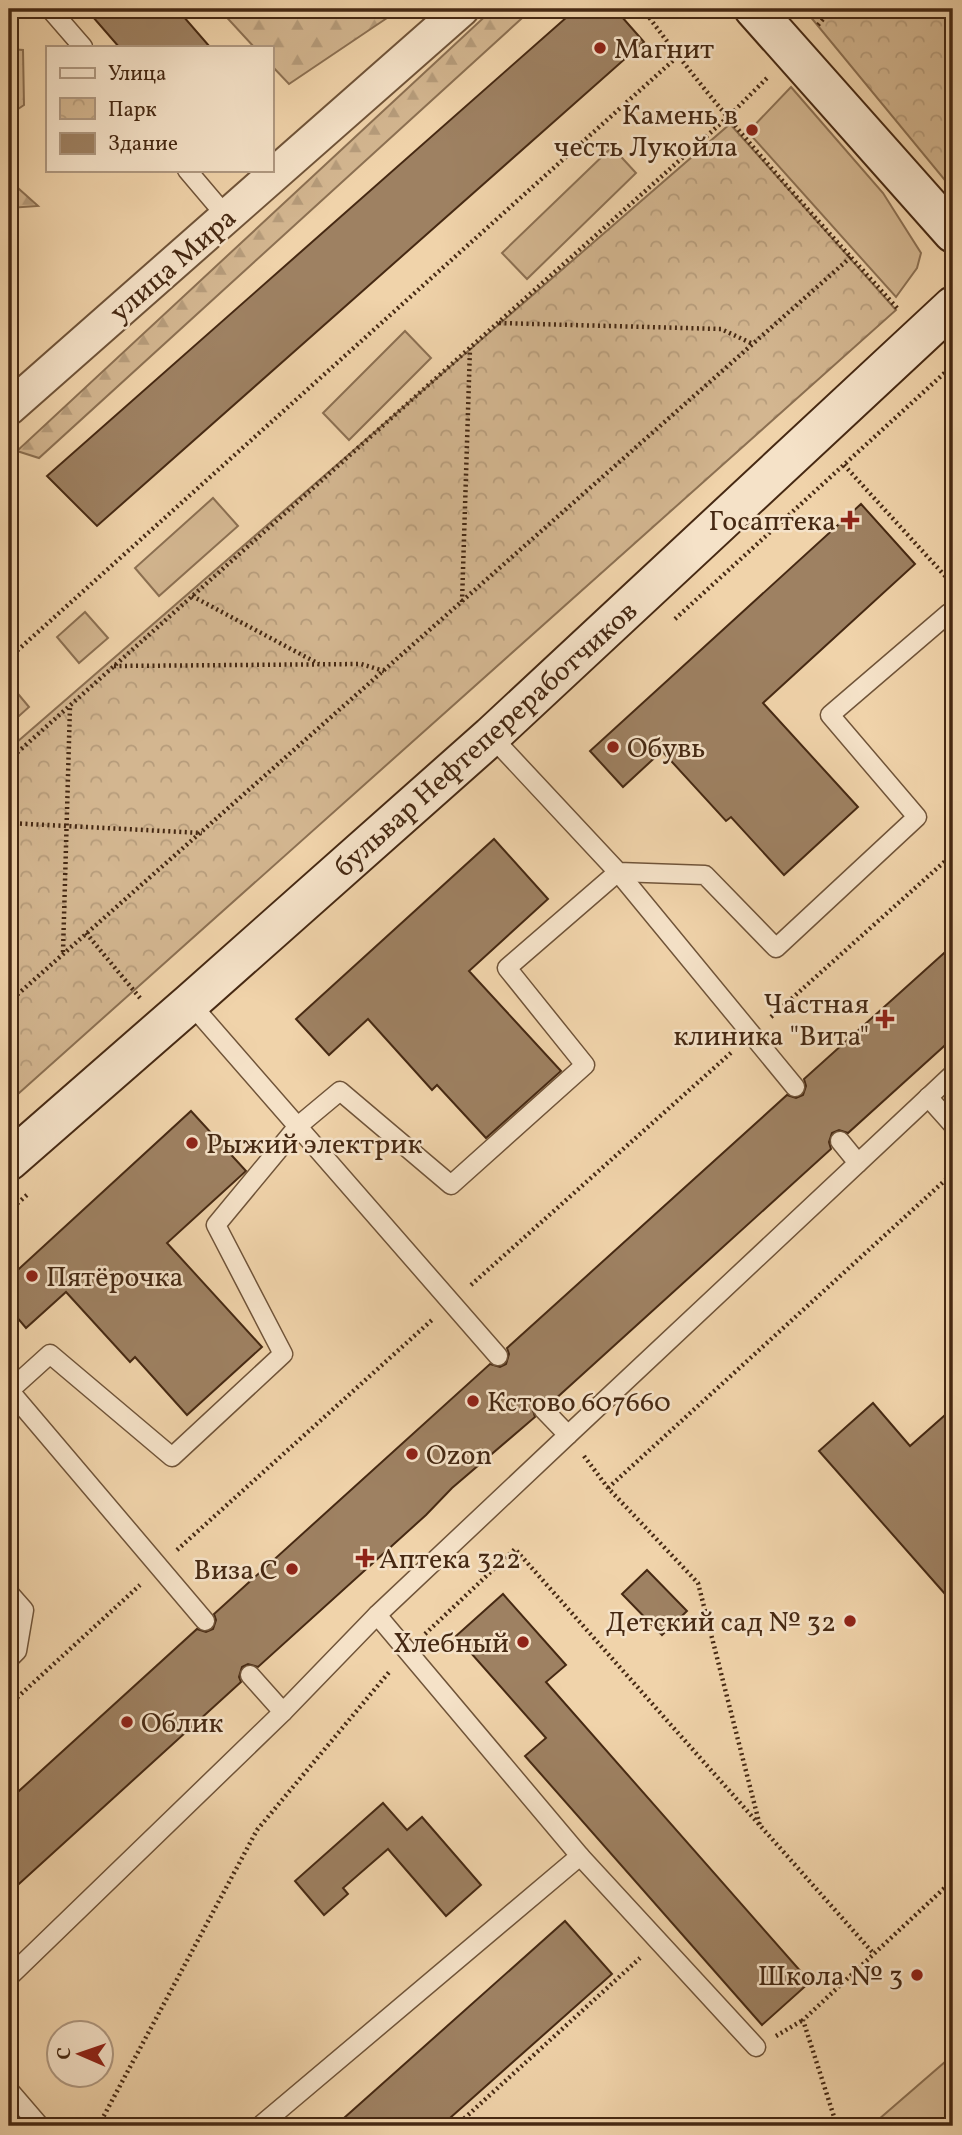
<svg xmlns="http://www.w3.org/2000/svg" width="962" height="2135" viewBox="0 0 962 2135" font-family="Vollkorn,serif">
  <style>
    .grass { fill: #d3b690; stroke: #8c7052; stroke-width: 2 }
    .forest { fill: url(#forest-firs); stroke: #8c7052; stroke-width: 2 }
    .park { fill: url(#park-crowns); stroke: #8c7052; stroke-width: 2 }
    .building { fill: #9e8162; stroke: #462913; stroke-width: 2 }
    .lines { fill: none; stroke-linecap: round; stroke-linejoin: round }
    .lane-casing { stroke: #705439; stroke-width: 21 }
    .street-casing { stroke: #705439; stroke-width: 37 }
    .secondary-casing { stroke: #462913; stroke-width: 42 }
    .path { stroke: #462913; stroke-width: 4.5; stroke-dasharray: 2 3.5; stroke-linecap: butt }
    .lane { stroke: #f5e2c8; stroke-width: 18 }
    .street { stroke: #f5e2c8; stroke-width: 33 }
    .secondary { stroke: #f5e2c8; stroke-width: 38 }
    .poi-dot { fill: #8f2418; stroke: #f5e2c8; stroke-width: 2.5 }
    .labels { text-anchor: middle; stroke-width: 5; stroke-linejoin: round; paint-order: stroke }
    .poi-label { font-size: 28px; fill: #462913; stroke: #f5e2c8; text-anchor: start }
    .street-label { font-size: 28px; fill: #462913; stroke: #f5e2c8 }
  </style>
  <defs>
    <pattern id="forest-firs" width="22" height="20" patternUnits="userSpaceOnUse" patternTransform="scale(1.75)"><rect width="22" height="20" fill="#d3b690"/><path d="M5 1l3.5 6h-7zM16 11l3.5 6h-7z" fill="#b69c7b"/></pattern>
    <pattern id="park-crowns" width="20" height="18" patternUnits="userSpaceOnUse" patternTransform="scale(1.75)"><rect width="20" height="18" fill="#d3b690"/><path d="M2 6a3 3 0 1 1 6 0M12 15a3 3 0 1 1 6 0" fill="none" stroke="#b69c7b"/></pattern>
  </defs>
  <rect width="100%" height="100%" fill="#f0d3aa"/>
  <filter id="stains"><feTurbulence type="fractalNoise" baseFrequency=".00286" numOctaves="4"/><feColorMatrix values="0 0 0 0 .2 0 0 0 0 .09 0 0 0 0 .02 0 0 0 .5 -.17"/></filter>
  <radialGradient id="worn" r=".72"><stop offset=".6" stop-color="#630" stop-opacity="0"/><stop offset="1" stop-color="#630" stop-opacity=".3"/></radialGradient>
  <g class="grass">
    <polygon points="791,87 883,193 921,253 917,268 896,297 748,132"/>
    <polygon points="612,147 636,173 527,279 502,253"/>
    <polygon points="405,331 431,358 349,440 323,413"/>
    <polygon points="213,498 238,526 159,596 135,568"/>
    <polygon points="85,612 108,638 79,663 57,637"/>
    <polygon points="9,683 29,707 9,725"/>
    <polygon points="953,2055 953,2126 871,2126"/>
  </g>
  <g class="forest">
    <polygon points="219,9 394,9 393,14 289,84 271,65 271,47 254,47"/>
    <polygon points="493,9 532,9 39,458 17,451"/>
    <polygon points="9,49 23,50 24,105 9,115"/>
    <polygon points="9,180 38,206 9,208"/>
  </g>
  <g class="park">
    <polygon points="804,9 953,9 953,190"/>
    <polygon points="730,124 896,310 9,1102 9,749"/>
  </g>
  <g class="building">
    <polygon points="86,9 177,9 210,47 119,47"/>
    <polygon points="576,9 615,9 644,42 97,526 47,476"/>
    <polygon points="861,504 915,564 763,703 858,807 784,875 731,817 726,821 662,751 623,787 590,751"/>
    <polygon points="494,839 548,899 469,971 561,1071 486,1138 437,1085 432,1090 368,1019 329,1055 296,1019"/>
    <polygon points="953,945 953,1038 848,1133 839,1130 832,1133 829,1142 831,1149 552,1402 545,1398 536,1400 532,1407 535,1417 452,1488 426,1515 258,1667 248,1664 242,1667 239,1677 241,1682 9,1893 9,1800 197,1629 206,1632 213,1629 216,1620 214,1614 490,1364 500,1367 506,1364 509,1354 507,1348 787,1095 796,1098 803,1095 806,1086 804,1079"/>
    <polygon points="191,1111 246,1171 167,1243 262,1347 187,1415 135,1357 130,1362 66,1292 26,1328 9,1308 9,1278"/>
    <polygon points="873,1403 910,1446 953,1408 953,1603 819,1451"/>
    <polygon points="647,1570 687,1611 662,1635 622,1594"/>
    <polygon points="503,1594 566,1665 546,1682 810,1982 762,2025 525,1756 546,1738 456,1636"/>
    <polygon points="383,1803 407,1830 422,1817 481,1885 446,1916 388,1849 343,1888 348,1894 324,1915 295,1881"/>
    <polygon points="565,1921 612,1974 441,2126 335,2126"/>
  </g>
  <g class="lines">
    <defs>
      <g id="lane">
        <polyline points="50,9 83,47"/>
        <polyline points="187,170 226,216"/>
        <polyline points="491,736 618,872 705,875 776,948 917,817 830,715 949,613 953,618"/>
        <polyline points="190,1003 498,1356"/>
        <polyline points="928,1097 953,1125"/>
        <polyline points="840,1141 858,1163"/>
        <polyline points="9,1390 205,1621"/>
        <polyline points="9,1391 50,1354 172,1457 283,1354 216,1225 298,1126 340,1091 451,1185 585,1065 507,968 618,872 795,1087"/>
        <polyline points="568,1435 953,1074"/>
        <polyline points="9,1593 24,1610 17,1651 9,1659"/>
        <polyline points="250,1675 283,1712 377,1615 568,1435 543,1409"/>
        <polyline points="580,1856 756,2047"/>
        <polyline points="9,1977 283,1712"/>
        <polyline points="9,2090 40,2126"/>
        <polyline points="260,2126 580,1856 377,1615"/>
      </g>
      <polyline id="street" points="9,408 462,9"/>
      <g id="secondary">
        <polyline points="754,9 953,233"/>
        <polyline points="9,1161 190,1003 491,736 953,306"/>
      </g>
    </defs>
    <use href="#lane" class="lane-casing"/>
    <use href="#street" class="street-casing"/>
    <use href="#secondary" class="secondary-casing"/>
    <g class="path">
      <path d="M643 9C720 115 810 212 898 309"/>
      <polyline points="818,25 832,9"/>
      <polyline points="499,323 721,329 753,344"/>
      <polyline points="844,465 947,578 948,588"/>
      <polyline points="192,596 319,664"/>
      <polyline points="462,602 470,348"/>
      <polyline points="675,619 951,367"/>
      <polyline points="9,658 677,57"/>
      <polyline points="114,666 361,664 384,671"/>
      <polyline points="9,760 728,117 767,78"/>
      <polyline points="9,823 202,833"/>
      <polyline points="86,933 140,998"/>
      <polyline points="63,952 70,706"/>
      <polyline points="9,1002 851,257"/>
      <polyline points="771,1017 953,854"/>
      <polyline points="9,1211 28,1194"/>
      <polyline points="471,1285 733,1051"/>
      <polyline points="584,1456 608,1488 698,1583 760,1826"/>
      <polyline points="608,1488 953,1173"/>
      <polyline points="177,1550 433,1319"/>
      <polyline points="425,1634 515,1549 874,1954"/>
      <polyline points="9,1705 140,1585"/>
      <polyline points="776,2036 803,2020"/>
      <polyline points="101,2126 100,2123 257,1830 390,1671"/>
      <polyline points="456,2126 640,1958"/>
      <polyline points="837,2126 803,2020 953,1880"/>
    </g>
    <use href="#lane" class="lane"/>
    <use href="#street" class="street"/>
    <use href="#secondary" class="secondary"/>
  </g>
  <g class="poi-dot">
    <circle cx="600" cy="48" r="7"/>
    <circle cx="752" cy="130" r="7"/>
    <path d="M846.5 509.5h7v7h7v7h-7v7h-7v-7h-7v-7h7z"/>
    <circle cx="613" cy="747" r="7"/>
    <path d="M881.5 1008.5h7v7h7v7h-7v7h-7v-7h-7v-7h7z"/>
    <circle cx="192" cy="1143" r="7"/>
    <circle cx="32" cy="1276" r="7"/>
    <circle cx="473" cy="1401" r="7"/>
    <circle cx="412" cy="1454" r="7"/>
    <path d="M361.5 1547.5h7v7h7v7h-7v7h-7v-7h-7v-7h7z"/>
    <circle cx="292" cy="1569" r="7"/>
    <circle cx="850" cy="1621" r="7"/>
    <circle cx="523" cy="1642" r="7"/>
    <circle cx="127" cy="1722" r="7"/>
    <circle cx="917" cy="1975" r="7"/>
  </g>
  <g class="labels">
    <g class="poi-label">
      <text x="614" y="58">Магнит</text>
      <text x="738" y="124" text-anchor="end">Камень в<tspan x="738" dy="32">честь Лукойла</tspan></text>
      <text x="836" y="530" text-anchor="end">Госаптека</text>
      <text x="627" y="757">Обувь</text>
      <text x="869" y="1013" text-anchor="end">Чаcтная<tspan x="869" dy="32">клиника "Вита"</tspan></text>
      <text x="206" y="1153">Рыжий электрик</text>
      <text x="46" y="1286">Пятёрочка</text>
      <text x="487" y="1411">Кстово 607660</text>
      <text x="426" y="1464">Ozon</text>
      <text x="379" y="1568">Аптека 322</text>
      <text x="278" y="1579" text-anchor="end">Виза С</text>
      <text x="836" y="1631" text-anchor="end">Детский сад № 32</text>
      <text x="509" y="1652" text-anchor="end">Хлебный</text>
      <text x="141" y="1732">Облик</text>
      <text x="903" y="1985" text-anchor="end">Школа № 3</text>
    </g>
    <g class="street-label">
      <text transform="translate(172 264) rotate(-41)" y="10">улица Мира</text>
      <text transform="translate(485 738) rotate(-42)" y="10">бульвар Нефтепереработчиков</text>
    </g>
  </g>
  <rect width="962" height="2135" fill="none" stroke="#f0d3aa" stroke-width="35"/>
  <rect x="10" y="10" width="941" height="2114" fill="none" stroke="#462913" stroke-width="3.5"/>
  <rect x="18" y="18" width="927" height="2100" fill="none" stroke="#462913" stroke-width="2"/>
  <rect x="46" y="46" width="228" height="126" fill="#f5e2c8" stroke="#af9880" stroke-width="2"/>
  <rect x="60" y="68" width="35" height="10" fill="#f5e2c8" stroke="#af9880" stroke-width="2"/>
  <text x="108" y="80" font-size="21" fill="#462913">Улица</text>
  <rect x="60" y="98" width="35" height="21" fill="url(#park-crowns)" stroke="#af9880" stroke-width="2"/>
  <text x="108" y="116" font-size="21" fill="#462913">Парк</text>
  <rect x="60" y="133" width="35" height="21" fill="#9e8162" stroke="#af9880" stroke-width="2"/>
  <text x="108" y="150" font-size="21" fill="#462913">Здание</text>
  <g transform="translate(80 2054) rotate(272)"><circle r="33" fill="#f5e2c8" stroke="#af9880" stroke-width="2"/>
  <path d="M0-5L12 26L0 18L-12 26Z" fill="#8f2418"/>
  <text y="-10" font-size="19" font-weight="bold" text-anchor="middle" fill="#462913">С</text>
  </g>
  <rect width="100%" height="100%" filter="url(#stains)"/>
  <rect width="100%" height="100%" fill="url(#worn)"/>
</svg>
